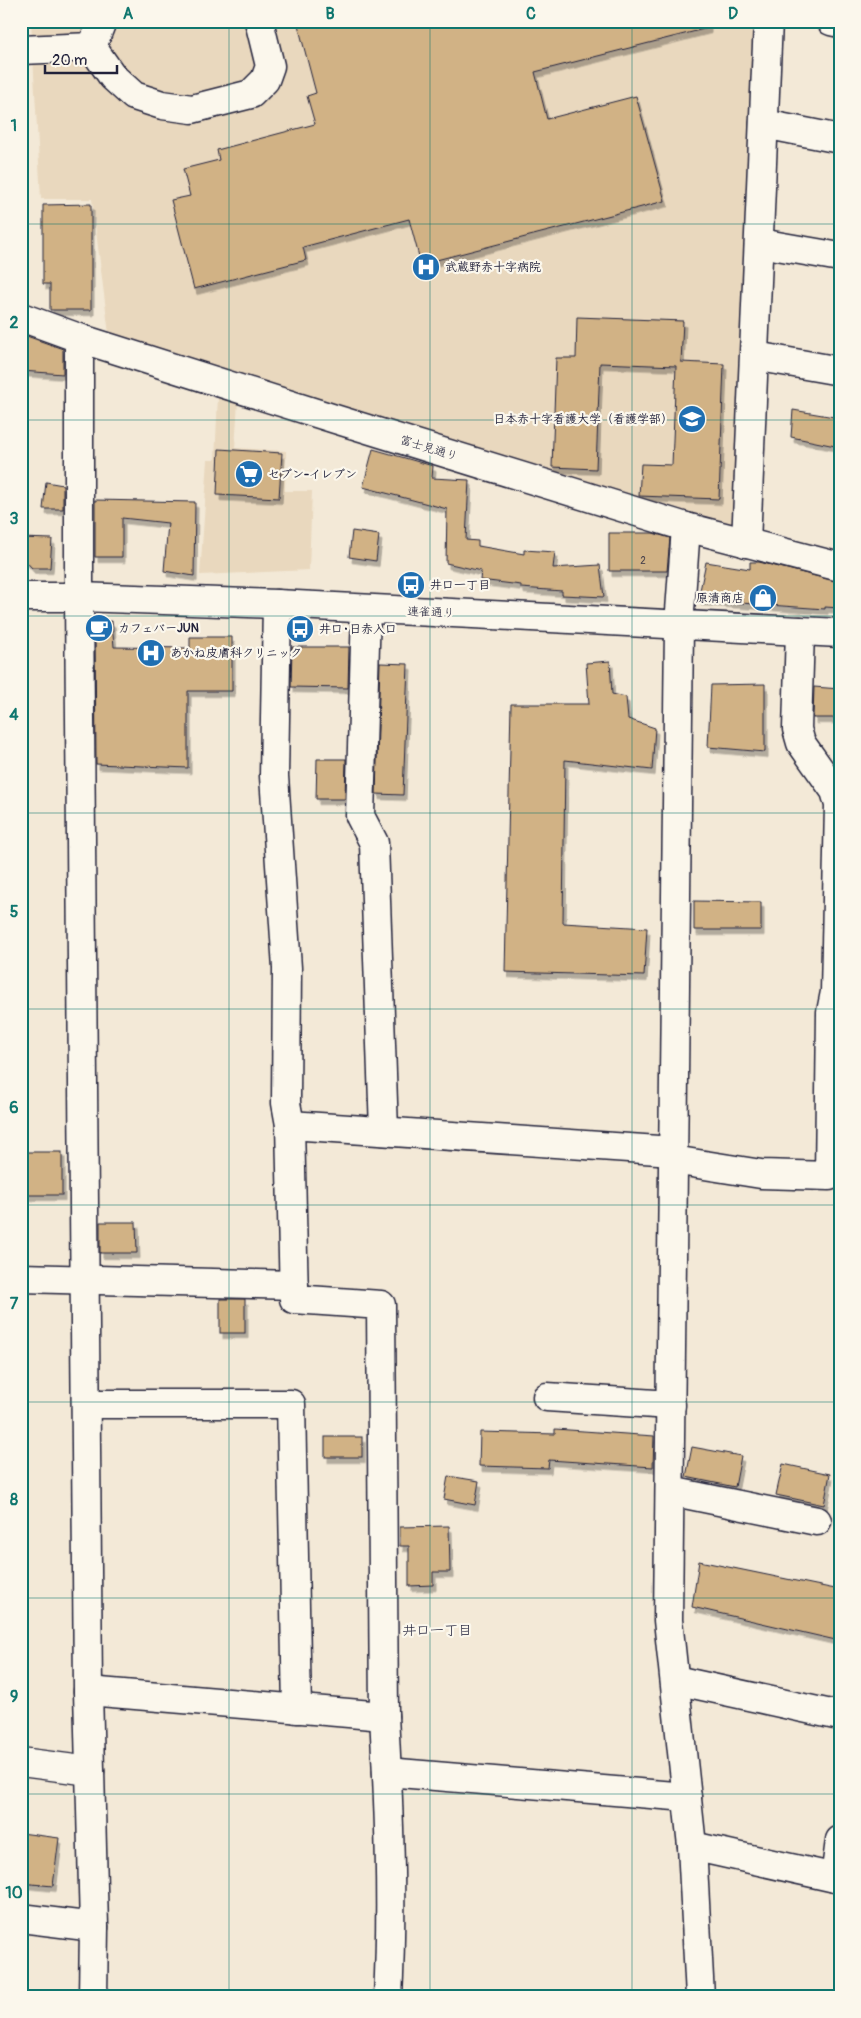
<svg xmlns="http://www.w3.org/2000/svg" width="861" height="2018" viewBox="0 0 861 2018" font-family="Pangolin,'Klee One',sans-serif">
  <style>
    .built { fill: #e9d8be }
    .building { fill: #d1b285; stroke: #22223b; filter: url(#shadow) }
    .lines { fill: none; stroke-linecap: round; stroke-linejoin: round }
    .minor-casing { stroke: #22223b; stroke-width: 31 }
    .major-casing { stroke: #22223b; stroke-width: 31 }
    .minor { stroke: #fbf7ec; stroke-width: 28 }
    .major { stroke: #fbf7ec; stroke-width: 28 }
    .grid { fill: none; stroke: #0f766e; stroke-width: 1; stroke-opacity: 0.55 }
    .labels { text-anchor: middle; stroke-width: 4.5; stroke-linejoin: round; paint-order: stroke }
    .number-label { font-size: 10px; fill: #4e464e }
    .poi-label { font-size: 12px; font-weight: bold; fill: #22223b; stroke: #fbf7ec; text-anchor: start }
    .street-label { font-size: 12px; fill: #22223b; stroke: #fbf7ec }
    .neighbourhood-label { font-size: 14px; fill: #22223b; stroke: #fbf7ec }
    .neatline { fill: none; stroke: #0f766e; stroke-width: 2 }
    .grid-label { font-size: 16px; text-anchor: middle; font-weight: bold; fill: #0f766e }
  </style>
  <defs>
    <filter id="shadow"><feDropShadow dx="3" dy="5.5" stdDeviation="0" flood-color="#0004"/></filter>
  </defs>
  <rect width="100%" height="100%" fill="#f3e9d7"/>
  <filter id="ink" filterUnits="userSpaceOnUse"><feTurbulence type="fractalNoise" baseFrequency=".02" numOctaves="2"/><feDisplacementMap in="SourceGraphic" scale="10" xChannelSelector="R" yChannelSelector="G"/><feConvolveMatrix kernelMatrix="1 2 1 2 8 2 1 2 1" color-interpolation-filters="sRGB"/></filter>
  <g filter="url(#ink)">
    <g class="built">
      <polygon points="31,21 768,21 734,530 109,334 92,199 41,199"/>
      <polygon points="218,396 238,402 235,448 286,451 285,491 312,491 309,570 200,575 208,460 215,460"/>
    </g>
    <g class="building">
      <polygon points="297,21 708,21 708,28 535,72 547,119 636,96 665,201 421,264 409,219 303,247 306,260 194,289 171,200 190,196 183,169 219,160 217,150 315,124 307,96 316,93"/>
      <polygon points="91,204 91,310 50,310 50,284 43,284 43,205"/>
      <polygon points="577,317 683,321 681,362 724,364 719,499 639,496 641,464 672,465 676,366 600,363 596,469 552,467 556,358 576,358"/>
      <polygon points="21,334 63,349 63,374 21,371"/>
      <polygon points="793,410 840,418 840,447 791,437"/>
      <polygon points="219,449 282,453 279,498 217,495"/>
      <polygon points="373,449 433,466 432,478 469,480 466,540 478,541 478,546 524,554 524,550 555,552 553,568 600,565 604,597 562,595 562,591 521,588 521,585 480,580 481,571 446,563 447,509 363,487"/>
      <polygon points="46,482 63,485 63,509 43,509"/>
      <polygon points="95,500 195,502 194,576 164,571 168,523 122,518 122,557 95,557"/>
      <polygon points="352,531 379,535 376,561 349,557"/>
      <polygon points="609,533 653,533 670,538 667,571 609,571"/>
      <polygon points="21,538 52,539 50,568 32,568 21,556"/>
      <polygon points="706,562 750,569 750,562 759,562 840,582 840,608 825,607 825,609 698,600"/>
      <polygon points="112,621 114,647 190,648 190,637 232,637 232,691 188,691 188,768 96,764 95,623"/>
      <polygon points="292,647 349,647 348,688 291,687"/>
      <polygon points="610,661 612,694 626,697 628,719 655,728 652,770 565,760 563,923 647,928 644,976 505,972 511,704 589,704 586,663"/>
      <polygon points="380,663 408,664 403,795 376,794"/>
      <polygon points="765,684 765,752 708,747 711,685"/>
      <polygon points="814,687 840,689 840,718 813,718"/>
      <polygon points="317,759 346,759 345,799 316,799"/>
      <polygon points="694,901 761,902 761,930 694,930"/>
      <rect x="21" y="1152" width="41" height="43"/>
      <polygon points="100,1222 136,1222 137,1253 100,1253"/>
      <rect x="220" y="1299" width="25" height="34"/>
      <polygon points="555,1429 654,1436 653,1467 549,1460 548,1468 479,1466 480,1432 555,1434"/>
      <rect x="325" y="1437" width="37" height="20"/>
      <polygon points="692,1447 741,1456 735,1487 686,1477"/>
      <polygon points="783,1464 830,1474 824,1505 776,1495"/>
      <polygon points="448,1476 479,1481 475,1505 444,1499"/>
      <polygon points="449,1526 450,1572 433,1572 433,1585 409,1586 409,1546 400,1546 400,1527"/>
      <polygon points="699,1561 840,1590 840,1641 692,1607"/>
      <polygon points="21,1833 59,1838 53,1886 21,1883"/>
    </g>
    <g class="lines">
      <defs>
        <g id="minor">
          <polyline points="831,21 840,23"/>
          <polyline points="92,47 113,77 134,96 162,105 192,109 251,94 265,80 270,66 259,21"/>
          <polyline points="92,47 102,21"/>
          <polyline points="21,50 92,47"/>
          <polyline points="764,124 840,139"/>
          <polyline points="760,243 840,257"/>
          <polyline points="21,317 79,338 335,419 686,527 840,567"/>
          <polyline points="79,338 79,597 88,1691 94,1927 93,1997"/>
          <polyline points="755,356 840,371"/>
          <polyline points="686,527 679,625 668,1620 692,1846 700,1997"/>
          <polyline points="746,543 768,21"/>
          <path d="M277 604 274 776 287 968 286 1103 290 1125 294 1299 381 1305 384 1716C389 1808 393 1904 388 1997"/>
          <polyline points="366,610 360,816 374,843 384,1131"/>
          <polyline points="290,1125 673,1151"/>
          <polyline points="673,1160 761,1174 829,1176 831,1012 835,992 839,805 835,791 801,743 797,729 800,631"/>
          <polyline points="21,1278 294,1285"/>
          <polyline points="547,1397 671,1405"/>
          <polyline points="87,1404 291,1404 297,1709"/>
          <polyline points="670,1491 817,1521"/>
          <polyline points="675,1680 840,1716"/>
          <polyline points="88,1691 384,1716"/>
          <polyline points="21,1762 90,1771"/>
          <polyline points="387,1772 687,1797"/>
          <polyline points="692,1846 840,1879"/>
          <polyline points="835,1878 840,1840"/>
          <polyline points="21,1918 94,1927"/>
        </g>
        <polyline id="major" points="21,597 79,597 277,604 840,633"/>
      </defs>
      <use href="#minor" class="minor-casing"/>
      <use href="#major" class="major-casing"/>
      <use href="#minor" class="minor"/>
      <use href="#major" class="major"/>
    </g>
  </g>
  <path class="grid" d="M229 21V1997M430 21V1997M632 21V1997M21 224H840M21 420H840M21 616H840M21 813H840M21 1009H840M21 1205H840M21 1402H840M21 1598H840M21 1794H840"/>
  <defs>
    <symbol id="hospital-disc" viewBox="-11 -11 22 22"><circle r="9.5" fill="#1f6fb2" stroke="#fbf7ec"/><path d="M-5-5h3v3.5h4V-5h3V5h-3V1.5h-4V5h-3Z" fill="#fff"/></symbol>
    <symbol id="university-disc" viewBox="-11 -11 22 22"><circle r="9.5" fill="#1f6fb2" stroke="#fbf7ec"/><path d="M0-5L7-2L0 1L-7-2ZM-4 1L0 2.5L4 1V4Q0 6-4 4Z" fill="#fff"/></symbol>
    <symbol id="supermarket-disc" viewBox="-11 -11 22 22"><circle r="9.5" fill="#1f6fb2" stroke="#fbf7ec"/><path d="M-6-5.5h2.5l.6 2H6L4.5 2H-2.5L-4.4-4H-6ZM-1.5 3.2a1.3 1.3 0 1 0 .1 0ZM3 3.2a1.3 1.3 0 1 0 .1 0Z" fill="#fff"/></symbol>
    <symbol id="bus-disc" viewBox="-11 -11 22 22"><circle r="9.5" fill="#1f6fb2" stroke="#fbf7ec"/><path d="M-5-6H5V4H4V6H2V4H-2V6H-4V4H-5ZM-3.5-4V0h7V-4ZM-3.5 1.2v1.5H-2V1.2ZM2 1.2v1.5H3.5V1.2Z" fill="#fff"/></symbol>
    <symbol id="shop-disc" viewBox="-11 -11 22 22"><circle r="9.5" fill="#1f6fb2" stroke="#fbf7ec"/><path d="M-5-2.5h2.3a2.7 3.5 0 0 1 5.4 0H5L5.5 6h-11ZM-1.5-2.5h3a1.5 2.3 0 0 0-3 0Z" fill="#fff"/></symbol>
    <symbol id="cafe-disc" viewBox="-11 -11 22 22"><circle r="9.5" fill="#1f6fb2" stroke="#fbf7ec"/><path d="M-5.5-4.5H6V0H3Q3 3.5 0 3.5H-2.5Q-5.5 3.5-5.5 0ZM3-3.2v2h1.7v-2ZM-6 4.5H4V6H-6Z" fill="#fff"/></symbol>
  </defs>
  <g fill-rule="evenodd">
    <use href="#hospital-disc" x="410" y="251" width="32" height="32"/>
    <use href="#university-disc" x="676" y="403" width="32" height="32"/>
    <use href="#supermarket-disc" x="233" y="458" width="32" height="32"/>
    <use href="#bus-disc" x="395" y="569" width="32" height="32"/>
    <use href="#shop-disc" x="747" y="582" width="32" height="32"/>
    <use href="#cafe-disc" x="83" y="612" width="32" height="32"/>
    <use href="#bus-disc" x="284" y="613" width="32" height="32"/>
    <use href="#hospital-disc" x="135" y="637" width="32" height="32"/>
  </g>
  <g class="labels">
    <g class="number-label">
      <text x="643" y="564">2</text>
    </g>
    <g class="poi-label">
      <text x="445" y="271">武蔵野赤十字病院</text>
      <text x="673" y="423" text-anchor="end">日本赤十字看護大学（看護学部）</text>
      <text x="268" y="478">セブン-イレブン</text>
      <text x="430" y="589">井口一丁目</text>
      <text x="744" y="602" text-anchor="end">原清商店</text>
      <text x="118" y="632">カフェバーJUN</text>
      <text x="319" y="633">井口･日赤入口</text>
      <text x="170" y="657">あかね皮膚科クリニック</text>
    </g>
    <g class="street-label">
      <text transform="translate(429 448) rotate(17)" y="4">富士見通り</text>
      <text transform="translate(431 612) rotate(2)" y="4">連雀通り</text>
    </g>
    <g class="neighbourhood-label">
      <text x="437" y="1635">井口一丁目</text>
    </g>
  </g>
  <rect width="861" height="2018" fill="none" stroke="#fbf7ec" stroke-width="55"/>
  <path d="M45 65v8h72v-8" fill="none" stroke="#22223b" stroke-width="2.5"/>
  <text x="52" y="65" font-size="15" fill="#22223b" stroke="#fbf7ec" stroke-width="4" paint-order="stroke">20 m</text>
  <rect x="28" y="28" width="806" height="1962" class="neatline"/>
  <g class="grid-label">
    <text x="128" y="19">A</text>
    <text x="330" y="19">B</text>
    <text x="531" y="19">C</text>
    <text x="733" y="19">D</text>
    <text x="14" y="131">1</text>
    <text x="14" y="328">2</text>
    <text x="14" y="524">3</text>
    <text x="14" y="720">4</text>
    <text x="14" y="917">5</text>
    <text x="14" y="1113">6</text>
    <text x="14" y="1309">7</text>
    <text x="14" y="1505">8</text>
    <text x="14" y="1702">9</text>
    <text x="14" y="1898">10</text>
  </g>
</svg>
